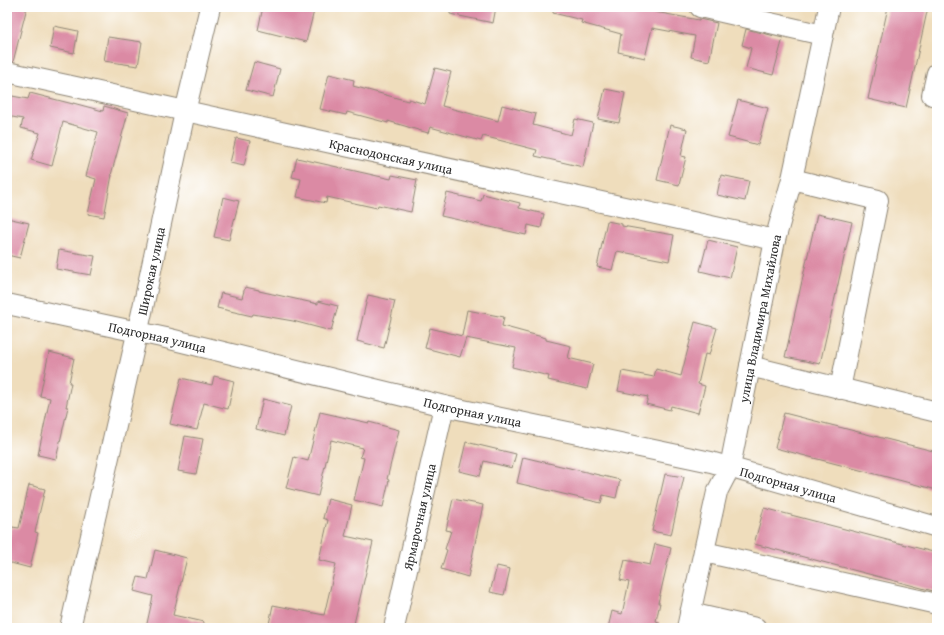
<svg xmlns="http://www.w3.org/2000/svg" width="944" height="635" viewBox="0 0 944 635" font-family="'Gentium Book Plus',serif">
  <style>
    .building { fill: #db8aa4 }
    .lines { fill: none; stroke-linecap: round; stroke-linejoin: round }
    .minor-casing { stroke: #8d8474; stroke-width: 22 }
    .minor { stroke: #fff; stroke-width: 20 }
    .labels { text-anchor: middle; stroke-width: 4; stroke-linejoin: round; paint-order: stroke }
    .street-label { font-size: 13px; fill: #2b2b2b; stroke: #fff }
  </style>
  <rect width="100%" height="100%" fill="#fff"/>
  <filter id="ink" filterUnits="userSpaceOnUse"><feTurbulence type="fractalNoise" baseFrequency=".025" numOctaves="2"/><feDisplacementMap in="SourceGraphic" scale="8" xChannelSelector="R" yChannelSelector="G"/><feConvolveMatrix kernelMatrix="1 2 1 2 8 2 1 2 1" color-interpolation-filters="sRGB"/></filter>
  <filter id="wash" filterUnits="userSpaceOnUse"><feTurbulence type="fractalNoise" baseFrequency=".012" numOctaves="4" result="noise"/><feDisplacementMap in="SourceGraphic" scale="16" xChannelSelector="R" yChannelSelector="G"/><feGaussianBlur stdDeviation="0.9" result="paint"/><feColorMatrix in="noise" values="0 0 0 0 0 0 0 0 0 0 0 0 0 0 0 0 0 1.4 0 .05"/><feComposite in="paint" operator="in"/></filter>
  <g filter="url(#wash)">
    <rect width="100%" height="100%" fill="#efddbc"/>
    <g id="blocks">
      <g class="building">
        <polygon points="7,7 27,7 13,62 7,61"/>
        <polygon points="263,7 315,7 306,42 258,30"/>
        <polygon points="450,7 496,7 493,23 450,14"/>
        <polygon points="553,7 643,7 656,10 655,12 699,20 699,19 717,23 709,61 691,57 695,36 652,28 645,58 618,52 621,34 581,23 582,20 553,13"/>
        <polygon points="888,7 928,7 906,108 868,99"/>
        <polygon points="54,26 78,31 74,53 50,48"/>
        <polygon points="746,29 783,38 773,75 746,68 751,48 742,45"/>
        <polygon points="108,37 142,42 138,66 104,61"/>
        <polygon points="254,62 280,69 273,97 246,90"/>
        <polygon points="435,68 451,72 442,106 498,121 502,105 536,114 533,125 571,135 575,119 593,123 583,167 535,156 537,150 483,136 481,141 430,127 428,133 388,121 388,123 347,112 346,115 320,109 329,74 354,80 353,86 408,101 409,99 425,104"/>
        <polygon points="605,89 625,93 619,123 598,119"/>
        <polygon points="30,93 73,104 73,103 103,111 104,106 128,113 111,175 112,175 104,217 88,214 96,179 86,176 98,132 63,122 52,166 31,160 40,133 21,128 23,119 7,116 7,95 28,99"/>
        <polygon points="738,100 768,108 758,145 728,137"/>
        <polygon points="670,125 687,129 681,156 686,157 679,185 657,180"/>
        <polygon points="236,138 250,141 244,166 230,163"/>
        <polygon points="297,158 391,179 392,175 417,180 411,212 378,205 377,208 327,197 326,203 297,197 301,179 292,177"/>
        <polygon points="721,175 749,181 745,201 717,195"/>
        <polygon points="447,193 481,201 483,194 520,203 519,208 544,214 541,228 528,225 526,235 441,216"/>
        <polygon points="223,197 239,201 229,240 214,237"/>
        <polygon points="817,214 852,222 820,364 785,357"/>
        <polygon points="7,218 29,223 20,258 7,255"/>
        <polygon points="607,221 622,224 622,226 674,235 669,261 617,251 612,270 597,267"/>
        <polygon points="708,240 737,247 730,278 700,271"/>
        <polygon points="59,250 95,256 91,275 56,269"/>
        <polygon points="245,287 259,290 259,291 318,304 318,301 338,306 331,331 293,321 253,314 252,316 217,308 221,293 242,298"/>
        <polygon points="368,295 395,301 384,348 357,341"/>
        <polygon points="467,310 504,317 502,326 546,338 546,340 571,346 568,358 593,364 587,389 548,380 549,376 512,367 516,348 466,338 460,357 425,348 430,328 462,336"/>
        <polygon points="695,322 717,328 709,355 705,354 698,384 705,386 698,413 671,406 670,410 646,404 648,397 618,391 622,371 654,377 656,369 681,376"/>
        <polygon points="49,352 74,358 69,383 71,383 66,407 68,407 56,459 38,455 50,398 40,396"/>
        <polygon points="214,376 234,381 228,409 204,403 197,430 170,424 181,378 212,385"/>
        <polygon points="263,399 291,406 284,436 256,429"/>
        <polygon points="320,412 369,423 369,422 399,430 387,479 389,480 383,507 354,500 364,458 360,457 363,448 331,440 318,496 286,488 294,457 308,461"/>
        <polygon points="784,413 937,452 937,490 775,448"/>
        <polygon points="185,436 203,439 196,474 178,471"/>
        <polygon points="466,442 516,454 512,468 484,461 480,476 459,471"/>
        <polygon points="523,457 620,480 616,498 603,495 601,503 517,483"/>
        <polygon points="665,474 684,477 671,535 652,531"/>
        <polygon points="29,485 45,489 35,532 38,533 30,568 7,562 7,545 12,527 19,528"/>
        <polygon points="328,499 352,505 345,536 373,542 353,628 286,628 269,624 273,605 324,615 336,564 319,560 328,520 323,518"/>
        <polygon points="453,499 483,505 468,577 441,569 447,550 445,549 451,531 446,530"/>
        <polygon points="764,508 937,553 937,592 754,544"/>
        <polygon points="655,544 671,548 658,603 660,603 656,621 659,622 658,628 608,628 612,611 622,614 629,582 620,580 625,560 650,565"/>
        <polygon points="155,550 187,558 173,615 204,622 203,628 146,628 153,596 134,591 138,577 148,579"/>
        <polygon points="497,566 510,569 504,595 490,592"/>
      </g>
    </g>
  </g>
  <g filter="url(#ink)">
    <use href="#blocks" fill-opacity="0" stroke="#8d8474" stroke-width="1"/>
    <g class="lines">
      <defs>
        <g id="minor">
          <polyline points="700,7 823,35"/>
          <path id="s1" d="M7 72 775 240"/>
          <polyline points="932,95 937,73"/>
          <polyline points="792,179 878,200 840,389"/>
          <path id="s2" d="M7 304 166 338 444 406 711 462 937 527"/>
          <polyline points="750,366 937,412"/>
          <polyline points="704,552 937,604"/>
          <polyline points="690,613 756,628"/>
          <path id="s3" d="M70 628 142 312 185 112 210 7"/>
          <path id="s4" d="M394 628 444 406"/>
          <path id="s5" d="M687 628 717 492 730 467 775 240 792 179 829 7"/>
        </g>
      </defs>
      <use href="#minor" class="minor-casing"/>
      <use href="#minor" class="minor"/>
    </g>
  </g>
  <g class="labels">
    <g class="street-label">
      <text dy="5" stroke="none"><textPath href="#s1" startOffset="393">Краснодонская улица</textPath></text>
      <text dy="5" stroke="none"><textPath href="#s3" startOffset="366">Широкая улица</textPath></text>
      <text dy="5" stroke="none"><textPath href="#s5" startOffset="319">улица Владимира Михайлова</textPath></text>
      <text dy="5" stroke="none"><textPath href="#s2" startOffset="154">Подгорная улица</textPath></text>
      <text dy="5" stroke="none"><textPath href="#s2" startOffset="478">Подгорная улица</textPath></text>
      <text dy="5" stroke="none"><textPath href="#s2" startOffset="802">Подгорная улица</textPath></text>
      <text dy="5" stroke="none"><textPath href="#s4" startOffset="114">Ярмарочная улица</textPath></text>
    </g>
  </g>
  <rect width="944" height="635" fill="none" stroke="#fff" stroke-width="24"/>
</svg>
